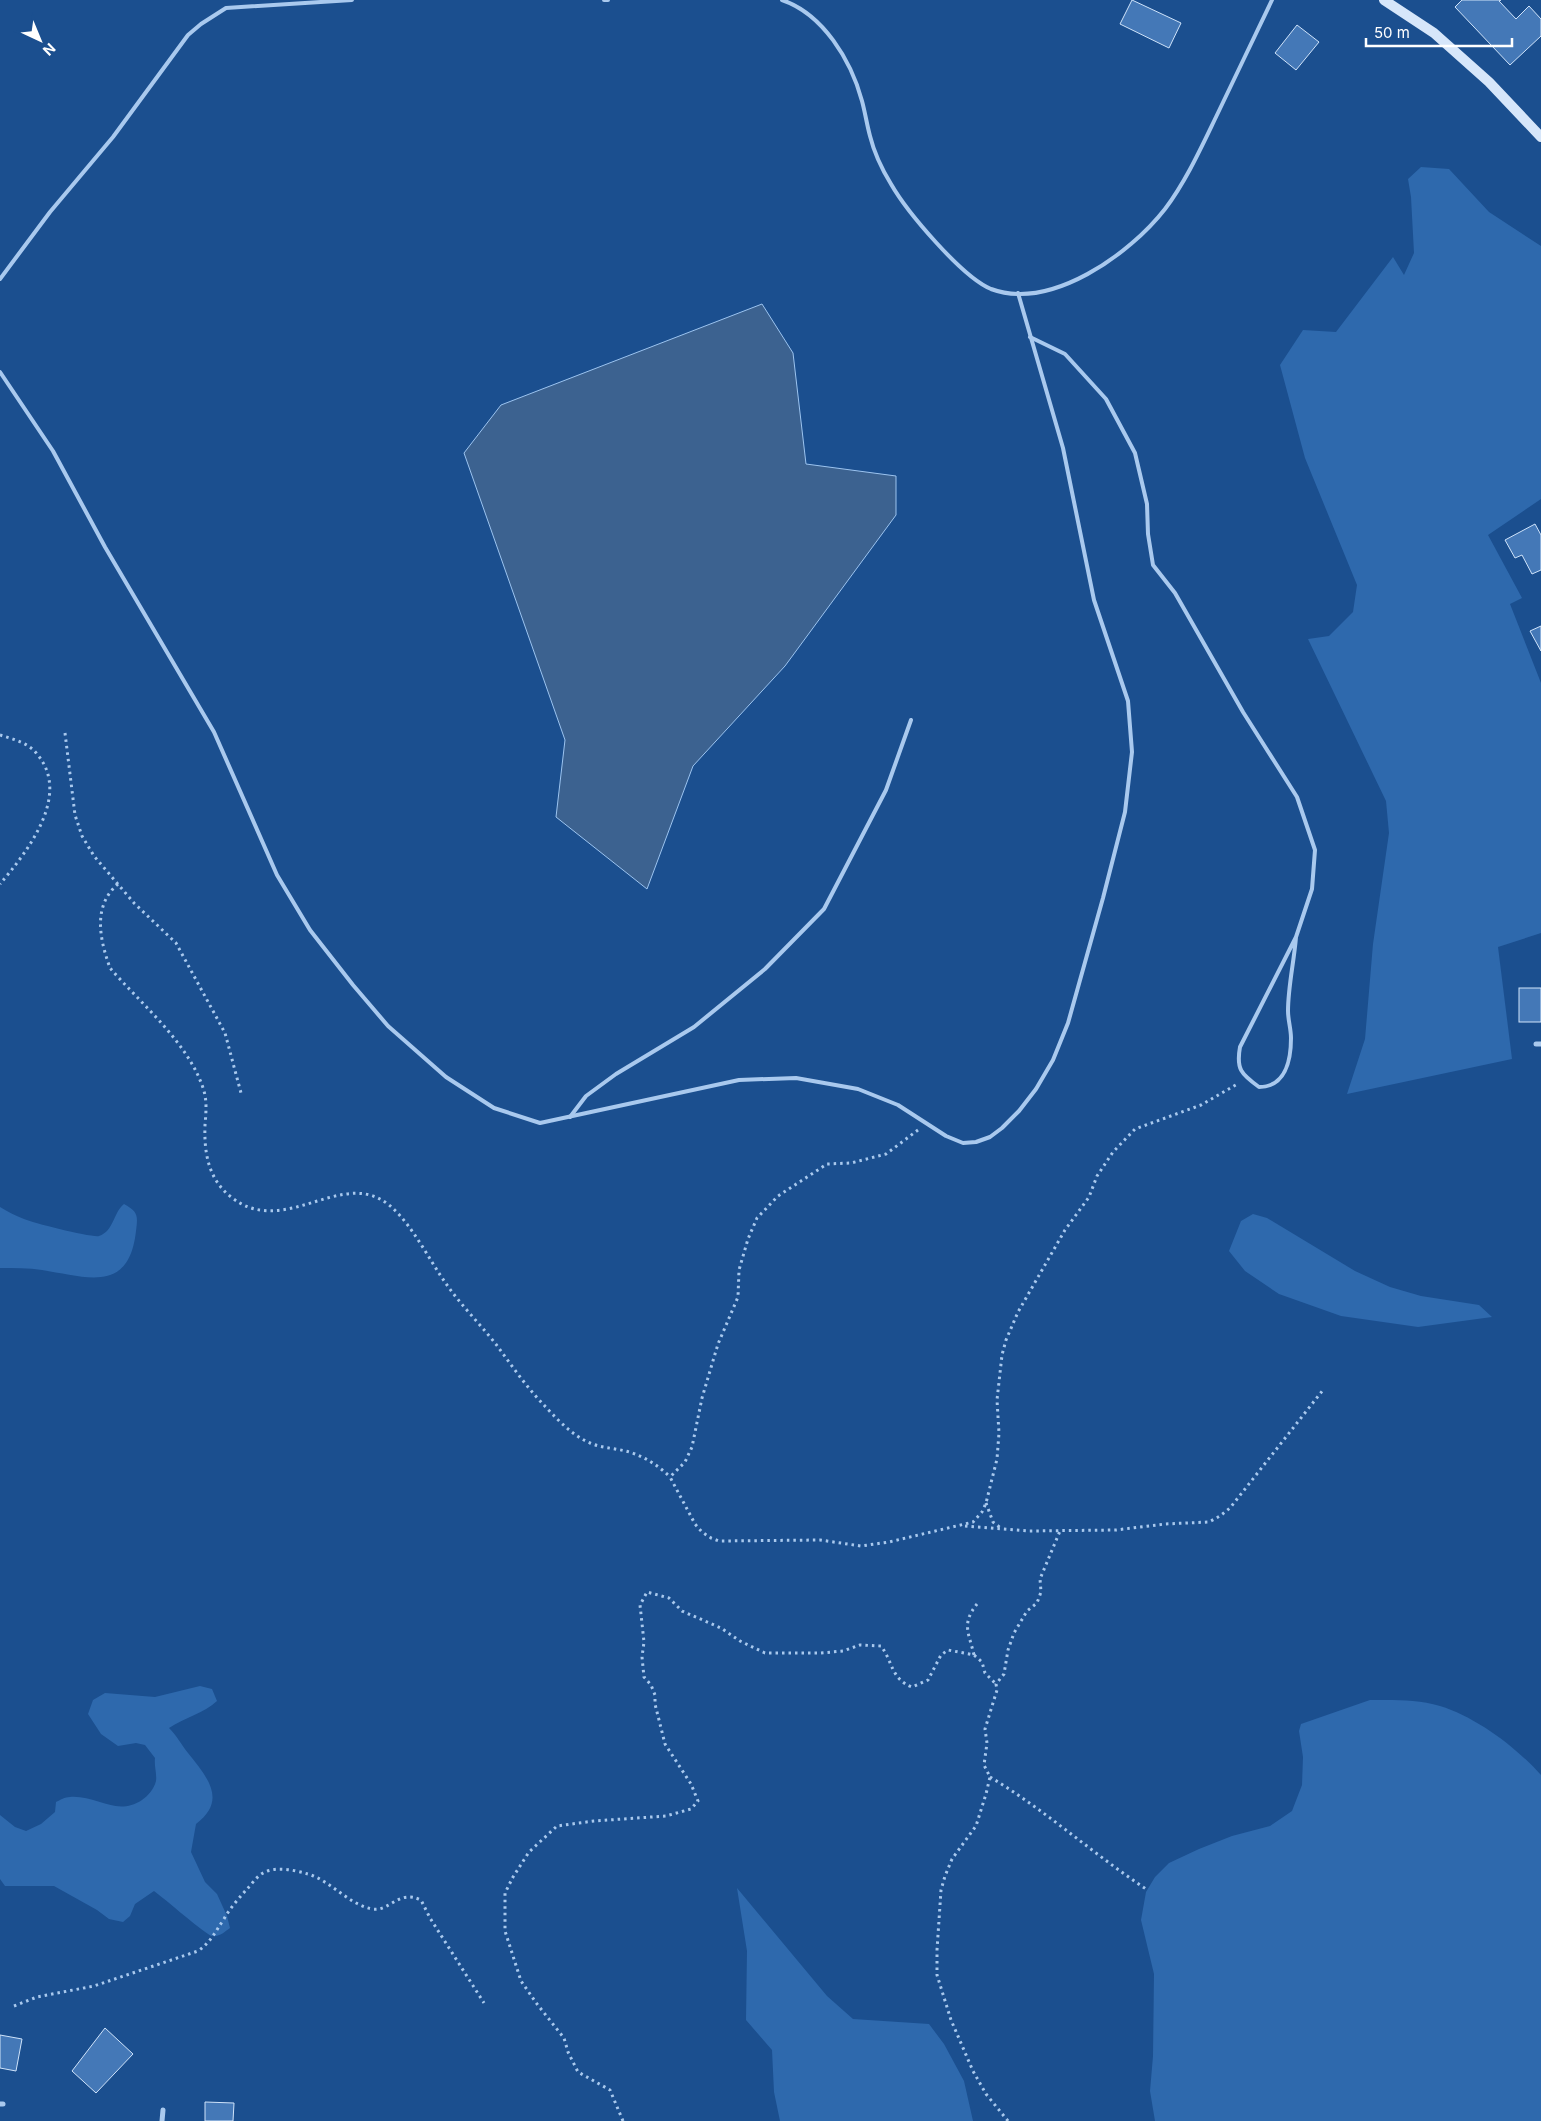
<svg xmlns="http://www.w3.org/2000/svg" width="1541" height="2121" viewBox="0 0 1541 2121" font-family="Inter,sans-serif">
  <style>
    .green { fill: #2e69ad }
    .water { fill: #3c6290; stroke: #9cc4f0 }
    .building { fill: #4478b7; stroke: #cfe3fa }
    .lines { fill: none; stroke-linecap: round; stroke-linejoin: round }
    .path { stroke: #a9c9ee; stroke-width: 3; stroke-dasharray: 2.5 4; stroke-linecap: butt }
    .lane { stroke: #a9c9ee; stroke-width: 4 }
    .street { stroke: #a9c9ee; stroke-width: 5 }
    .secondary { stroke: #d6e6fa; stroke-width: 10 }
  </style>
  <rect width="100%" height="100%" fill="#1b4f8f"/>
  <g class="green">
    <polygon points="1421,167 1449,169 1489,212 1541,246 1541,499 1488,535 1522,598 1510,604 1541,683 1541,933 1498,947 1512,1059 1347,1094 1365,1039 1373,944 1389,833 1386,801 1308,639 1329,636 1353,612 1357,585 1305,458 1280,365 1303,330 1336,332 1393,257 1404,275 1414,253 1411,197 1408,179"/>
    <path d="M124 1204C138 1212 138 1215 136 1231 129 1294 87 1277 42 1270 29 1268 14 1268 0 1268V1207C8 1212 16 1216 24 1219 33 1223 93 1238 99 1236 114 1231 113 1213 124 1204Z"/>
    <polygon points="1253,1214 1267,1218 1355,1271 1390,1287 1421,1296 1479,1305 1492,1317 1418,1327 1341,1316 1279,1294 1245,1271 1229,1251 1241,1221"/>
    <path d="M200 1686 212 1689 217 1701C204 1713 184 1718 169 1728 177 1736 181 1744 188 1753 207 1777 228 1800 196 1824L191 1852 205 1882 217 1894 227 1916 230 1928C224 1932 220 1937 212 1936 206 1935 164 1898 154 1891L135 1904 130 1916 123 1922 109 1919 97 1910 54 1886H5L0 1879V1815L15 1827 26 1831 41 1824 55 1812 56 1802C60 1800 65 1797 70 1797 97 1795 116 1817 142 1800 148 1796 154 1789 156 1781 157 1774 154 1766 155 1758L145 1745 136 1743 118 1746 101 1734 88 1714 93 1700 105 1693 155 1697Z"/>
    <path d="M1370 1700C1393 1700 1417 1699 1440 1706 1476 1717 1516 1747 1541 1775V2121H1155L1150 2091 1153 2056 1154 1974 1141 1920 1146 1892 1155 1877 1169 1863 1199 1849 1232 1836 1270 1826 1292 1811 1302 1785 1303 1757 1299 1731 1301 1724Z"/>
    <polygon points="737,1888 827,1996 853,2019 929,2024 944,2044 964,2081 973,2121 780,2121 774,2092 772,2050 746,2020 747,1951"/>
  </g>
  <polygon class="water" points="762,304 793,353 806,464 896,476 896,515 785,666 693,766 647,889 556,817 565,740 464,453 501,405"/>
  <g class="building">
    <polygon points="1132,0 1181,23 1169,48 1120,24"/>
    <polygon points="1462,0 1501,0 1499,1 1516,19 1529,6 1541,19 1541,36 1510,65 1455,7"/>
    <polygon points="1297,25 1319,42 1296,70 1275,53"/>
    <polygon points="1535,524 1541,535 1541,570 1532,574 1522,555 1515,558 1505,540"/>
    <polygon points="1541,626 1541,651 1530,631"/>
    <rect x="1519" y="988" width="22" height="34"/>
    <polygon points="105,2028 133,2054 96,2093 72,2071"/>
    <polygon points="0,2035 22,2039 16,2071 0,2068"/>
    <polygon points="205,2102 234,2103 233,2121 205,2121"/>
  </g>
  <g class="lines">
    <g class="path">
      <polyline points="65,733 75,815 82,836 94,856 134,903 176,943 225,1033 241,1093"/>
      <path d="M0 735C13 739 29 743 37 754 72 795 27 852 0 884"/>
      <path d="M118 884C92 906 100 940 110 968 141 1004 190 1044 204 1091 207 1102 206 1113 205 1125 204 1152 208 1179 231 1197 281 1237 335 1175 380 1199 407 1213 428 1259 447 1285 461 1305 479 1323 495 1343 510 1363 524 1384 542 1403 555 1417 571 1435 590 1443 604 1449 620 1448 635 1454 648 1459 660 1467 670 1477"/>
      <polyline points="918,1130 886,1154 851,1163 827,1164 778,1196 757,1218 748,1239 739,1270 738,1297 718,1344 702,1398 692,1447 685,1462 670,1477 695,1524 702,1532 711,1538 719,1541 820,1540 861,1546 889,1542 973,1522 982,1512 986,1503 997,1459 999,1433 997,1400 1002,1355 1006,1340 1018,1312 1065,1230 1089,1197 1097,1176 1113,1152 1135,1129 1201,1105 1239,1083"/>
      <polyline points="986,1503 993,1522 1002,1529"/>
      <polyline points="965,1526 1029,1531 1116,1530 1165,1524 1209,1522 1220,1516 1230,1508 1323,1390"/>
      <path d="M974 1655C969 1633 961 1624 977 1604"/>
      <path d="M990 1777C1045 1810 1092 1853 1146 1889"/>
      <path d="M14 2006 37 1997 94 1986 198 1951C211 1942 215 1932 224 1919 230 1908 239 1898 247 1889 251 1885 255 1879 260 1875 273 1865 294 1870 308 1874 331 1881 348 1904 372 1909 390 1912 398 1889 421 1900L430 1918 484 2003"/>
      <path d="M623 2121 610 2090 578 2072 568 2052 564 2038 537 2004 521 1981 505 1931V1893L513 1877 529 1852 557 1826 594 1821 666 1816 691 1809 698 1801 691 1784 665 1744 655 1704V1695L651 1685 644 1677 642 1657 644 1642 640 1605 647 1592 669 1598 682 1611 721 1628 740 1641 765 1653H821L843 1651 860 1645 881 1646C893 1662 891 1679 912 1687L928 1680 941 1655 948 1650 974 1655 982 1662 985 1673 996 1684"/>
      <polyline points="1008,2121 986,2094 973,2071 951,2020 937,1975 937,1950 941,1890 945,1876 952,1859 976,1826 986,1794 990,1777 984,1765 987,1743 985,1729 997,1690 996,1684 1004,1674 1008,1650 1014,1633 1027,1611 1037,1603 1041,1592 1040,1579 1060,1531"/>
    </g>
    <g class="lane">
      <polyline points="604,0 608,0"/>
      <path d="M782 0C823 14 851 60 862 101 865 112 867 125 870 136 874 152 883 171 891 184 907 212 962 277 991 289 1051 311 1130 254 1165 209 1186 181 1201 148 1216 117 1235 78 1253 39 1272 0"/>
      <polyline points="0,279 50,212 113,137 188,35 201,24 226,8 352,0"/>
      <path d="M1030 337 1065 354 1106 399 1135 453 1147 504 1148 534 1153 565 1175 593 1243 712 1297 797 1315 850 1312 889 1296 937 1240 1047C1236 1069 1241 1074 1259 1087 1285 1087 1291 1061 1291 1038 1291 1029 1288 1020 1288 1011 1288 987 1294 962 1296 937"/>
      <polyline points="0,372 53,451 105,547 214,732 277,875 310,930 353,985 388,1026 446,1077 494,1108 540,1123 739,1080 796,1078 858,1089 898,1105 946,1136 963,1143 976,1142 990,1137 1002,1128 1019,1111 1036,1089 1053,1060 1068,1023 1103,898 1125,812 1132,752 1128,701 1094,600 1063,448 1018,293"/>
      <polyline points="570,1117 586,1096 616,1074 694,1027 765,969 824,909 886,790 911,720"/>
    </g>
    <g class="street">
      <polyline points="1536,1044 1541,1044"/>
      <polyline points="0,2104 3,2104"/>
      <polyline points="162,2121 163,2110"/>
    </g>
    <polyline class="secondary" points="1384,0 1434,33 1489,82 1541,137"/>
  </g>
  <g transform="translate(40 40) rotate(136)" stroke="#1b4f8f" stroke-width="4" paint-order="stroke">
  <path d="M0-4L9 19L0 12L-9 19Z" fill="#ffffff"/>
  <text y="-8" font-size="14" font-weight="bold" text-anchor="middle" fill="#ffffff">N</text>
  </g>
  <path d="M1366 38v8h146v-8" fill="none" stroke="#ffffff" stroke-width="2.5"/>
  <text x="1374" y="38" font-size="15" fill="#ffffff" stroke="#1b4f8f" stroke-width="4" paint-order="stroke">50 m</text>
</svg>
